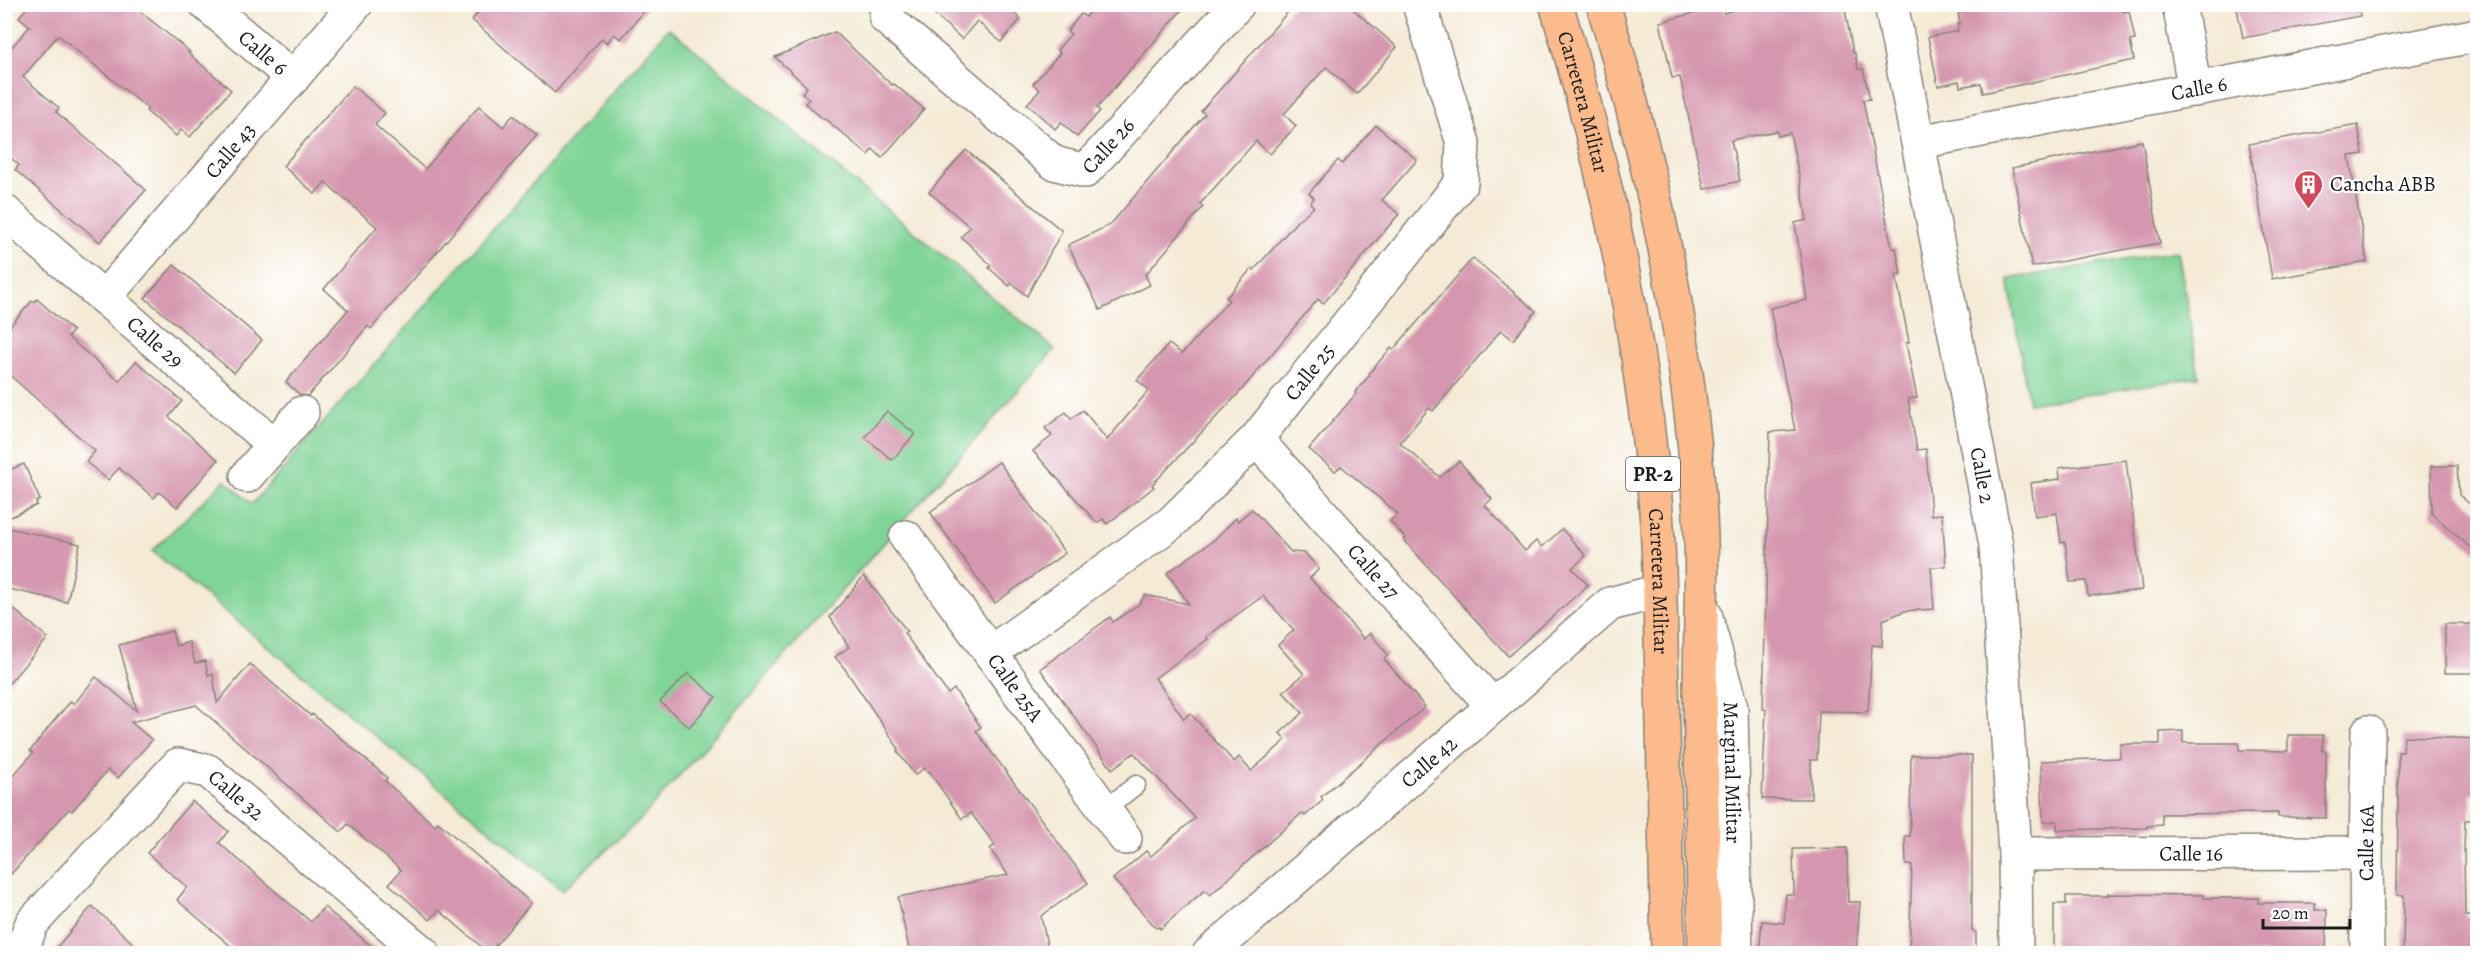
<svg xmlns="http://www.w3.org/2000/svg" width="2482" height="958" viewBox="0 0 2482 958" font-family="Alegreya,serif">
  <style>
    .green { fill: #81d497; stroke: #4e785a; stroke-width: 1.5 }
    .building { fill: #d597af; fill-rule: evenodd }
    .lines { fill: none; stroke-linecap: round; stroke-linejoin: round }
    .lane-casing { stroke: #888379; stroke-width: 21 }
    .street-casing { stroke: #888379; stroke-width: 36 }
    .primary-casing { stroke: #888379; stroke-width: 36 }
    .lane { stroke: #fff; stroke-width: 18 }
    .street { stroke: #fff; stroke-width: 33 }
    .primary { stroke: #fbbb8c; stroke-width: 33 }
    .labels { text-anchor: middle; stroke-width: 4.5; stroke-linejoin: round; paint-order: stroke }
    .shield { fill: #fff; stroke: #606060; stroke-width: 1.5 }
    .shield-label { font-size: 20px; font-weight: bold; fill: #1c1c1c }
    .street-label { font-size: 21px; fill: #1c1c1c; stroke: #fff }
    .poi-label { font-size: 21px; fill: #1c1c1c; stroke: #fff; text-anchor: start }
  </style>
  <rect width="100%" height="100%" fill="#fff"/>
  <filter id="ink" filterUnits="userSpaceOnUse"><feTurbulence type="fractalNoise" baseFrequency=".0167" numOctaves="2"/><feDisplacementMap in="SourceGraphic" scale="12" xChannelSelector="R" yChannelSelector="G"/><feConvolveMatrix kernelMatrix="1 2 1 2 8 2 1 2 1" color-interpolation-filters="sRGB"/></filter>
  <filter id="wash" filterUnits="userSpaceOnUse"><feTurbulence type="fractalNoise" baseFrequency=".008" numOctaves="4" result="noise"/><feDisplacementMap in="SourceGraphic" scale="24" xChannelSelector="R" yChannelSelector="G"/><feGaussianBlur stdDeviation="1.35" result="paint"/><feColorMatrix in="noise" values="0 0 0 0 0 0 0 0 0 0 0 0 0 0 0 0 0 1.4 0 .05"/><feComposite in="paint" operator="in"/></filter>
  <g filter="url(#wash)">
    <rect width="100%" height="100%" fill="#f4ead6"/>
    <g class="green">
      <polygon points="669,28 1055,349 641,819 562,890 152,551 225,480 252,504"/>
      <polygon points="2178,251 2199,377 2029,404 2008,279"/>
    </g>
    <g id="blocks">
      <g class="building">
        <polygon points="30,4 131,4 190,52 188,53 231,90 190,137 181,130 176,136 146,111 148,109 58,35 23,77 59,108 56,112 146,190 100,242 15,170 19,165 4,152 4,56 30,26 19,17"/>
        <polygon points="485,4 650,4 621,39 614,34 607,43 602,38 555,93 472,20"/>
        <polygon points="923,4 1004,4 1021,19 1001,42 977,21 962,39"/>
        <polygon points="1096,4 1187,4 1097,108 1100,111 1077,137 1061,122 1055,129 1027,104 1040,90 1033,84 1060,53 1057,50 1071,34 1067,31 1081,14 1086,17"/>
        <polygon points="1295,4 1347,4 1397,47 1357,94 1326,67 1284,114 1296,126 1270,154 1256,141 1200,204 1203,207 1145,275 1150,285 1100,310 1068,245 1110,225 1205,114 1201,111"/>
        <polygon points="1784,4 1844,4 1853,53 1855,53 1858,69 1863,69 1870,99 1863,100 1892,248 1896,248 1901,274 1896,275 1909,342 1906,343 1917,398 1908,399 1917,450 1926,449 1931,515 1942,514 1946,566 1931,567 1934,609 1905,611 1883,620 1882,646 1872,645 1868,712 1819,711 1817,760 1811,760 1811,799 1762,799 1766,709 1763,709 1770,432 1795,430 1770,308 1807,300 1795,223 1807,220 1801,185 1790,133 1778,136 1777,131 1731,140 1740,181 1704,189 1680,77 1672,78 1660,22 1722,6 1724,13 1754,5 1755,10"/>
        <polygon points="1973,4 2123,4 2124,12 2129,11 2135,40 2130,41 2134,60 1983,93 1981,83 1960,87 1959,81 1938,86 1928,37 1958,31 1957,24 1960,24 1958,12 1974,9"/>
        <polygon points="2236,4 2359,4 2360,16 2243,38"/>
        <polygon points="835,32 892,85 894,84 924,109 882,158 873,149 868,155 824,118 823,119 805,103 809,99 802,93 807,87 775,57"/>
        <polygon points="353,86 385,113 375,125 425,169 479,106 503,127 513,115 537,135 371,329 368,326 308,396 300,395 286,382 348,310 324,289 377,227 325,182 315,194 283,166"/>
        <polygon points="1376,125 1417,160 1382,200 1399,214 1323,304 1318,299 1238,394 1152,485 1154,487 1107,524 1103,519 1097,523 1033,451 1052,436 1045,428 1066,412 1071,419 1083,410 1107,440 1149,390 1137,380 1169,344 1182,354 1229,300 1226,298 1252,268 1254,270 1298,220 1314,207 1310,203 1314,198 1309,193 1338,160 1342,164"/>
        <polygon points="2358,125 2363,154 2349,156 2367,262 2272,279 2249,144"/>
        <polygon points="2142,141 2160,243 2032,267 2012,168"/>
        <polygon points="966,150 1062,231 1027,296 1012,283 1009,286 989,268 991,265 961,237 970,227 929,192"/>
        <polygon points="1473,258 1536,311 1513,340 1501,330 1433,411 1429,408 1400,443 1440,477 1459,461 1492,499 1485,505 1525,551 1536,541 1542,547 1562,529 1586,556 1572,568 1588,585 1508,656 1404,540 1406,539 1390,521 1398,514 1341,466 1335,471 1309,449 1356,394 1355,392 1370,375 1369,373 1391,348 1393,350"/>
        <polygon points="174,265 262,340 234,373 145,298"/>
        <polygon points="37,299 73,331 68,337 119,381 136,361 182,401 169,417 218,460 177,507 159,492 154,498 119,468 108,480 86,462 95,451 4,370 4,333 32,301 34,302"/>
        <polygon points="887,411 915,434 892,460 865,437"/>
        <polygon points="2126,460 2142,590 2088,596 2086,581 2070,582 2065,542 2061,543 2057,513 2035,516 2031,483 2060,479 2059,468"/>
        <polygon points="999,462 1065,553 995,603 930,512"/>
        <polygon points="24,464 40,500 36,502 37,505 4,520 4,472"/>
        <polygon points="2431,466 2457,466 2459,495 2478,511 2478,554 2432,514"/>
        <path d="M1252 509 1291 552 1305 553 1319 569 1310 578 1364 639 1370 633 1388 655 1384 659 1425 707 1321 797 1323 800 1305 816 1302 813 1210 895 1205 890 1160 929 1159 927 1156 928 1113 879 1146 851 1151 856 1195 818 1134 753 1112 769 1040 669 1110 617 1113 622 1139 604 1145 595 1189 604 1167 573 1214 540 1236 518 1238 521ZM1263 596 1294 630 1278 645 1304 674 1283 692 1303 713 1280 733 1286 740 1251 771 1239 757 1234 762 1190 713 1184 719 1155 678 1208 639 1206 637Z"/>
        <polygon points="4,527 80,544 67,602 4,588"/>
        <polygon points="864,576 907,631 904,633 948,694 954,689 981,727 976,731 1088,883 1041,916 1049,954 910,954 898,897 1008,875 990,849 995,845 971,813 962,819 929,771 927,772 924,768 915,775 897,751 899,749 845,669 835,657 849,647 830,617"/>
        <polygon points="4,601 48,638 4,689"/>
        <rect x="2445" y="624" width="33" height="49"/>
        <polygon points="172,631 176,646 189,642 195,663 205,661 208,675 213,674 217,703 250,664 311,716 312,714 383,774 387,778 385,781 435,826 438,822 531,903 489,953 439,910 430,920 389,884 401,870 348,824 341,832 196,705 131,722 152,740 118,778 108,770 72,811 69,809 4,882 4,786 33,753 30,751 53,722 71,701 74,704 96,677 137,711 119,645"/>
        <polygon points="688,673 716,697 689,727 660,702"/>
        <polygon points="2183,731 2183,743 2239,743 2239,750 2288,751 2288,735 2323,735 2322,751 2326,751 2326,818 2278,817 2278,813 2162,814 2162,825 2147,826 2147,828 2057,830 2057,821 2043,822 2041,761 2120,758 2120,744 2160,744 2160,732"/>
        <polygon points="2404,736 2478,739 2478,793 2471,793 2471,820 2465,820 2464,851 2465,916 2478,916 2478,954 2403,954 2404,895 2397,895 2398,803 2398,752 2403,752"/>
        <polygon points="1911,755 1972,755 1972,931 1976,932 1976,954 1909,954 1912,865 1906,865 1905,836 1910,836"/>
        <polygon points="192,801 228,831 219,843 311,922 324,907 381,954 240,954 177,900 187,887 147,853"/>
        <polygon points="1847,848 1848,902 1860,902 1856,954 1759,954 1762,921 1784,923 1786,894 1794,895 1793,849"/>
        <polygon points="2107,894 2204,895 2204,898 2258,898 2258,903 2315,903 2315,910 2327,910 2326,954 2054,954 2054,904 2066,904 2066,896 2107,896"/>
        <polygon points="92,906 145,954 51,954"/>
      </g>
    </g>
  </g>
  <g filter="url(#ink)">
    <use href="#blocks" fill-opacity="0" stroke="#888379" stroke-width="1.5"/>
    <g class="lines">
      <defs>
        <polyline id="lane" points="1104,810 1136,785"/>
        <g id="street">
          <path id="s1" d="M206 4 293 78"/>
          <path id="s2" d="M887 4 886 18 1054 163 1085 171 1238 4"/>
          <path id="s3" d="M1891 4 1996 545 2015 854 2016 954"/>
          <polyline points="2179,4 2195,90"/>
          <path id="s4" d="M1919 142 2478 35"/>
          <path id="s5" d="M4 211 274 445"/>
          <path id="s6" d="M104 298 356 4"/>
          <path id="s7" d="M1256 439 1492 705"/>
          <polyline points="247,476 302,413"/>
          <path id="s8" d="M906 537 1125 838"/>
          <path id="s9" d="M1705 614 1731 708 1736 954"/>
          <path id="s10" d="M990 653 1171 523 1256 439 1461 183 1463 143 1419 4"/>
          <path id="s11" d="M2015 854 2366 853"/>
          <path id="s12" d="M20 954 32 923 178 765 208 771 424 954"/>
          <path id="s13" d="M1209 954 1610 604 1660 591"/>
          <path id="s14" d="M2367 954 2366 853 2368 732"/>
        </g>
        <g id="primary">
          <path id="s15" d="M1556 4C1602 156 1636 309 1652 467 1660 538 1660 611 1662 683 1664 773 1666 863 1668 954"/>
          <path d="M1603 4C1652 165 1688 333 1699 500 1704 564 1700 629 1700 693 1701 780 1704 867 1705 954"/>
        </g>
      </defs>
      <use href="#lane" class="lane-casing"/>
      <use href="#street" class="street-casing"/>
      <use href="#primary" class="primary-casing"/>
      <use href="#lane" class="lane"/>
      <use href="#street" class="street"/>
      <use href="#primary" class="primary"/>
    </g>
  </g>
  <defs>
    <symbol id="building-pin" viewBox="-11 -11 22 30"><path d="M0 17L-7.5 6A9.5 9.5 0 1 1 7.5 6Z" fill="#d1495b" stroke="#fff"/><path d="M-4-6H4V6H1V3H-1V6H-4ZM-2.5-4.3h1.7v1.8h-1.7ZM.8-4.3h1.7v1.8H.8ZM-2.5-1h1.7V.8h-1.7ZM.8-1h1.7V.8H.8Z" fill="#fff"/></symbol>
  </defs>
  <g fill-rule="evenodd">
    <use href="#building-pin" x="2292" y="168" width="33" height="45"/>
  </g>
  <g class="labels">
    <rect class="shield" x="1626" y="457" width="54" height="34" rx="4.5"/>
    <g class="shield-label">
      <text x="1653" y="481">PR-2</text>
    </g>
    <g class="street-label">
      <text dy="7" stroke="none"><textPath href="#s1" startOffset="75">Calle 6</textPath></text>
      <text dy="7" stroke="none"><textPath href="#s4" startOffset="285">Calle 6</textPath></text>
      <text dy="7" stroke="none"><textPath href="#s15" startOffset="102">Carretera Militar</textPath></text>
      <text dy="7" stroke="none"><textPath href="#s2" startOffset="302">Calle 26</textPath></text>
      <text dy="7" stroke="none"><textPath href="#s6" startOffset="194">Calle 43</textPath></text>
      <text dy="7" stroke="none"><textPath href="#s5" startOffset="200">Calle 29</textPath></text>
      <text dy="7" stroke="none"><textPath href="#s10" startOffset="428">Calle 25</textPath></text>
      <text dy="7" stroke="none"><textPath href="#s3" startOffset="480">Calle 2</textPath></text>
      <text dy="7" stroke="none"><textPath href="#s7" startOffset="177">Calle 27</textPath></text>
      <text dy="7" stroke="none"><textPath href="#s15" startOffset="588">Carretera Militar</textPath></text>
      <text dy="7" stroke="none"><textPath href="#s8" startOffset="186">Calle 25A</textPath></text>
      <text dy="7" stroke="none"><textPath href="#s13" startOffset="292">Calle 42</textPath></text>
      <text dy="7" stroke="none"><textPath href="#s9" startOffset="162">Marginal Militar</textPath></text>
      <text dy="7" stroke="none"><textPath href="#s12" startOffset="316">Calle 32</textPath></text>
      <text dy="7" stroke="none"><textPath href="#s14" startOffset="111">Calle 16A</textPath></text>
      <text dy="7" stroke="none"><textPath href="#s11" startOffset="176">Calle 16</textPath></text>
    </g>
    <g class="poi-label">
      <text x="2330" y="191">Cancha ABB</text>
    </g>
  </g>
  <rect width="2482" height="958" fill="none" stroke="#fff" stroke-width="24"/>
  <path d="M2263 919v9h87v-9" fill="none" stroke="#1c1c1c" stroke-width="3"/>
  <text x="2272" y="919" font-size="18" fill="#1c1c1c" stroke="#ffffff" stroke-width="4.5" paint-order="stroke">20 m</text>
</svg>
